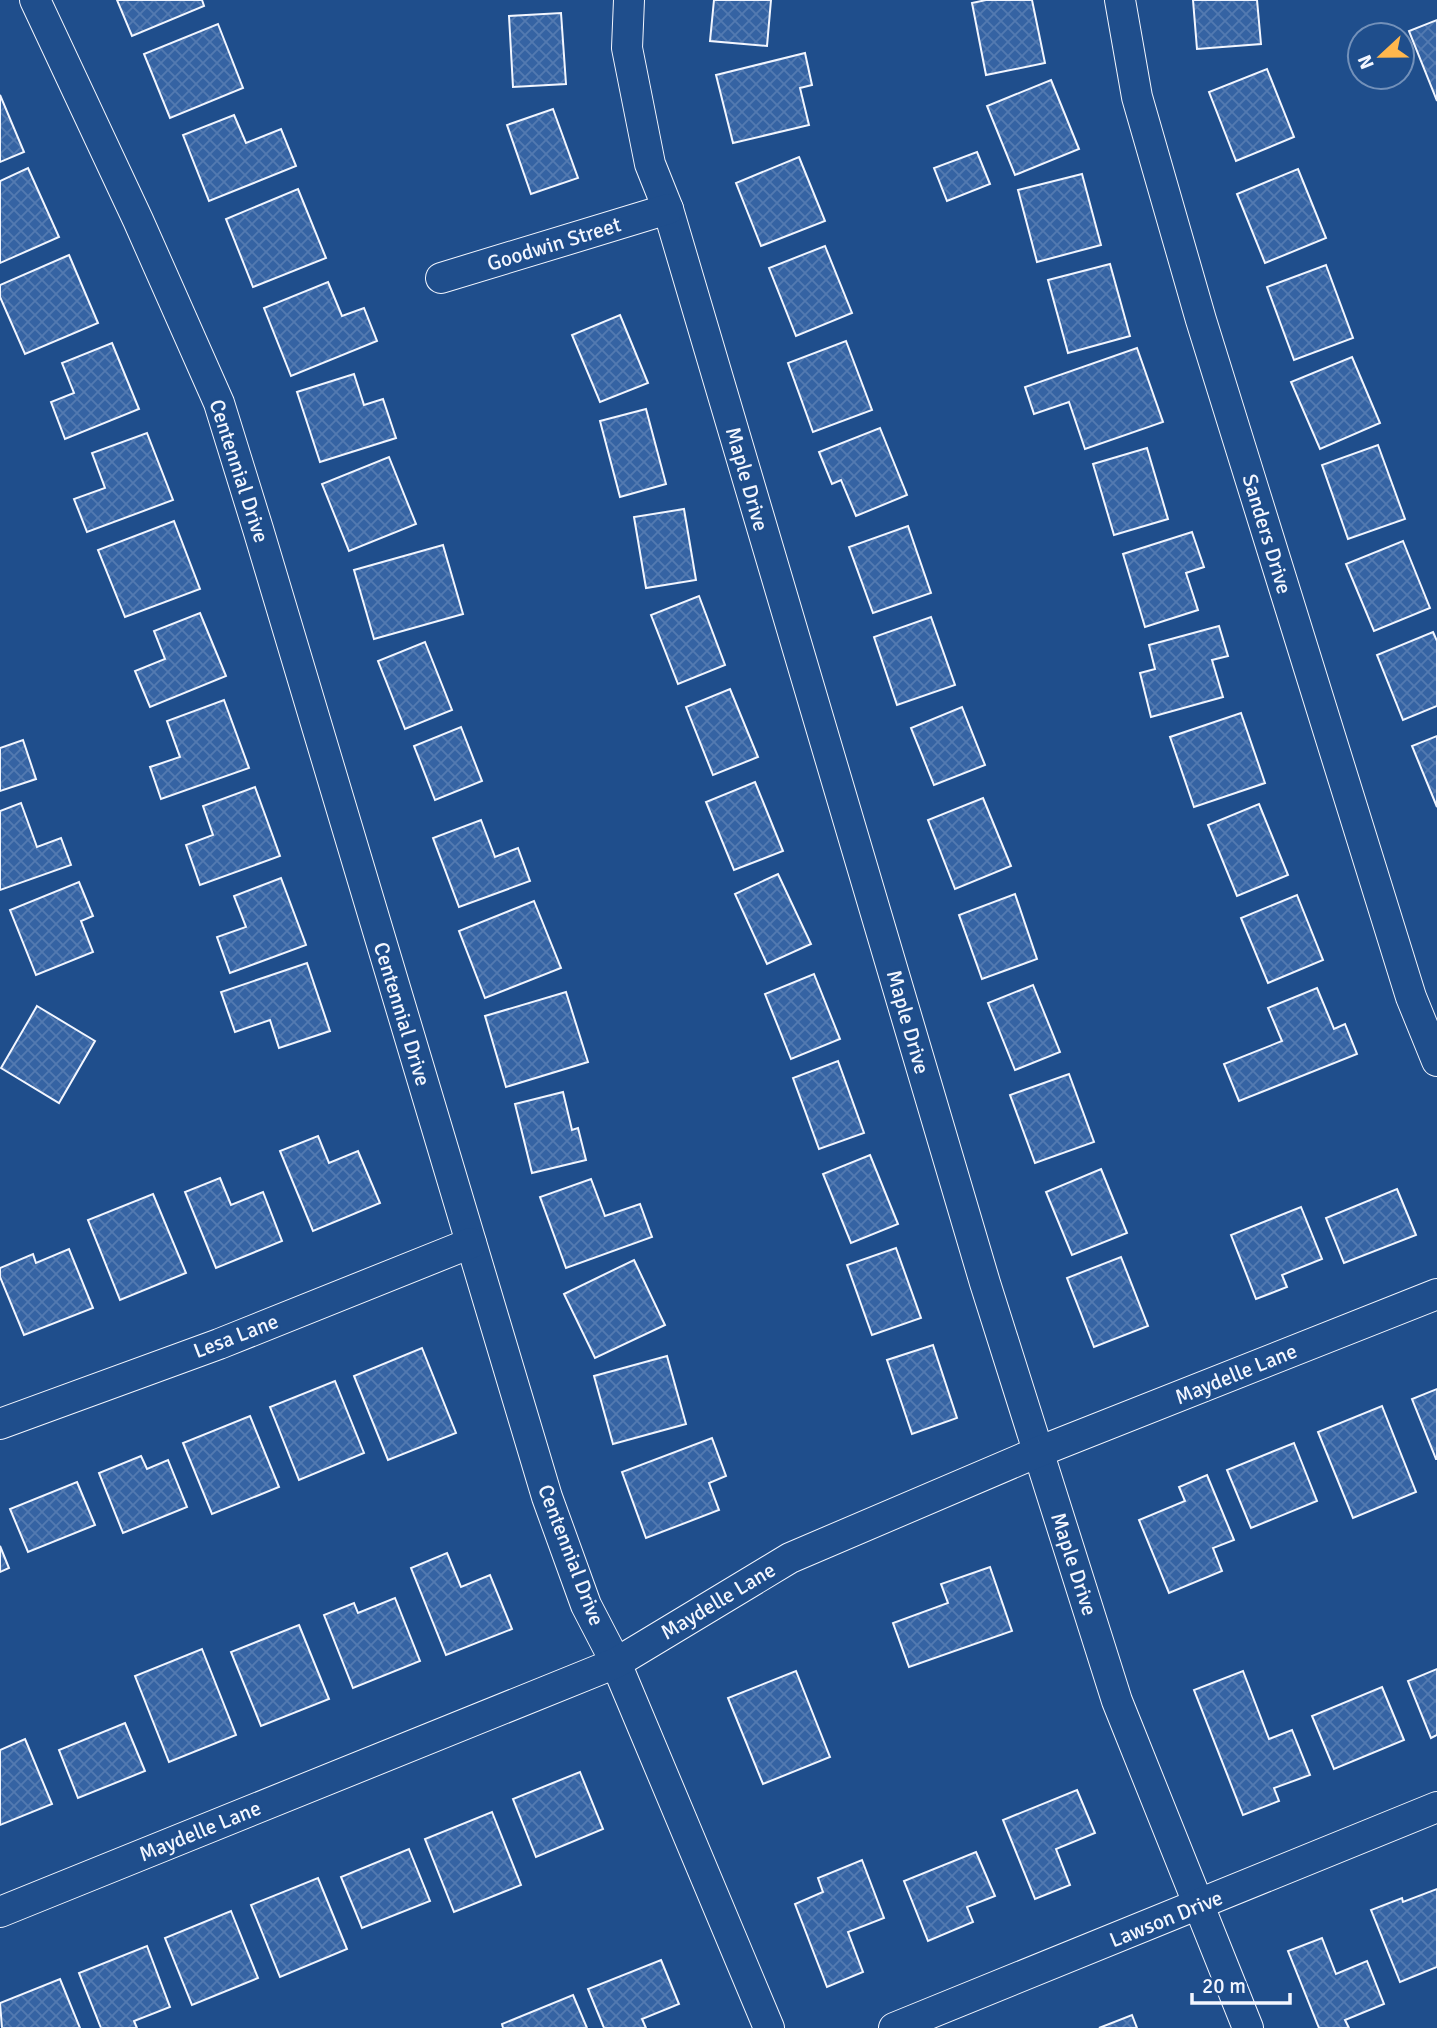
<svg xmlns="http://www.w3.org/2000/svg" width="1437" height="2028" viewBox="0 0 1437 2028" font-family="Signika,sans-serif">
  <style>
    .building { fill: url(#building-cross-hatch); stroke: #f2f6ff; stroke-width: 2 }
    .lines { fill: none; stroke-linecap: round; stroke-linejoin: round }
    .street-casing { stroke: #f2f6ff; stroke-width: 32 }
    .street { stroke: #1f4e8c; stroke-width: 30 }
    .labels { text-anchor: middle; stroke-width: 5; stroke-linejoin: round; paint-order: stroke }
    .street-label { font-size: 21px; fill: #f2f6ff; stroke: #1f4e8c }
  </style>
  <defs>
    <pattern id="building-cross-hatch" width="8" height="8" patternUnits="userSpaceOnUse" patternTransform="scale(1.75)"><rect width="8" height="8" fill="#3563a3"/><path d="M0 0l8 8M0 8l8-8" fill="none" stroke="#537ab1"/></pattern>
  </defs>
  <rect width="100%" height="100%" fill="#1f4e8c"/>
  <g class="building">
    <polygon points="117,0 202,0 204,6 132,36"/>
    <polygon points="714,0 771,0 767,46 710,41"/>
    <polygon points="986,0 1032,0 1045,63 986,75 972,3"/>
    <polygon points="1193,0 1257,0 1261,44 1197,49"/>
    <polygon points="561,13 566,84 513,87 509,16"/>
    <polygon points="1437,20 1437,101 1409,31"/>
    <polygon points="218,24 243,88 170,118 144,54"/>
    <polygon points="805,53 812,85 800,88 809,125 733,143 716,75"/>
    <polygon points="1267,69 1294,137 1236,161 1209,92"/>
    <polygon points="1051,80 1079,149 1015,175 987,106"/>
    <polygon points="0,95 24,152 0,162"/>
    <polygon points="553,109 578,178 531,194 507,125"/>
    <polygon points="234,115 246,143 281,129 296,166 209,201 183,135"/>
    <polygon points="977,152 990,184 947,201 934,168"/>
    <polygon points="799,157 825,221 761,246 736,183"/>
    <polygon points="28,168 59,237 0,263 0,181"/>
    <polygon points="1298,169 1326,238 1265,263 1237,194"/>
    <polygon points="1082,174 1101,245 1037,262 1018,190"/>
    <polygon points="298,189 326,258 253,287 226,219"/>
    <polygon points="825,246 852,313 796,336 769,268"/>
    <polygon points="69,255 98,323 25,354 0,297 0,285"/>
    <polygon points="1110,264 1130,336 1068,353 1048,280"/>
    <polygon points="1326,265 1353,338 1294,360 1267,287"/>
    <polygon points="328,282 342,316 364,308 377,341 291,376 264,308"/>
    <polygon points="620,315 648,383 600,402 572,335"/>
    <polygon points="846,341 872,410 813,432 788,363"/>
    <polygon points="112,343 139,409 65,439 51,402 74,393 62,363"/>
    <polygon points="1137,348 1163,422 1085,449 1069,402 1034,414 1025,387"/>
    <polygon points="1352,357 1380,423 1320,449 1291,382"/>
    <polygon points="354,374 364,405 383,399 396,438 320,462 297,392"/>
    <polygon points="646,409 666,484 620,497 600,421"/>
    <polygon points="880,428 907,495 856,516 841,480 832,484 819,452"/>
    <polygon points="147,433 173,500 87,532 74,499 105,488 92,453"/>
    <polygon points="1378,445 1405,519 1348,539 1322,465"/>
    <polygon points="1147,448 1168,519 1114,535 1093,464"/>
    <polygon points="389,457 416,524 349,551 322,484"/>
    <polygon points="684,509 696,580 646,588 634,517"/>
    <polygon points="174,521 200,589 125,617 98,550"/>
    <polygon points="908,526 931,593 873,613 849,547"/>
    <polygon points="1192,532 1204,567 1186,573 1198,610 1145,627 1123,554"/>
    <polygon points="1403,541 1430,608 1374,631 1346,564"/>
    <polygon points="443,545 463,614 374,639 354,570"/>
    <polygon points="699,596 725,665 678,684 651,615"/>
    <polygon points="200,613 226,676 150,707 135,671 165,659 154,631"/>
    <polygon points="931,617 955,685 897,705 874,637"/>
    <polygon points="1219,626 1228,656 1212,660 1223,697 1151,717 1140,673 1155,669 1149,645"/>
    <polygon points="1433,632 1437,641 1437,706 1403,720 1377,655"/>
    <polygon points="425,642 452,710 405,729 378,661"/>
    <polygon points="730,689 758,757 713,775 686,707"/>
    <polygon points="224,700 249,768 161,799 150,767 180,757 167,721"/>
    <polygon points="962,707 985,765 934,785 911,728"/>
    <polygon points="1241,713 1265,783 1194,807 1170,737"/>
    <polygon points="461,727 482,781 435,800 414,746"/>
    <polygon points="1437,736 1437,807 1412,746"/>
    <polygon points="23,740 36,779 0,791 0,748"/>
    <polygon points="755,782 783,851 734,870 706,802"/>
    <polygon points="255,787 280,856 200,885 186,845 213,835 203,806"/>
    <polygon points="983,798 1011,866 955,889 928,820"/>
    <polygon points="21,803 37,847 61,838 71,865 0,890 0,811"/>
    <polygon points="1259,804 1288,875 1237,896 1208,825"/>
    <polygon points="481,820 495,857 518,848 530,881 459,907 433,838"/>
    <polygon points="778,874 811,944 767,964 735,894"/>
    <polygon points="281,878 306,945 230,973 217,937 246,927 234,896"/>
    <polygon points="79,882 93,916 81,921 93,952 36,975 10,910"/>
    <polygon points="1015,894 1037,959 982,979 959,915"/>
    <polygon points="1297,895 1323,960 1268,983 1241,918"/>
    <polygon points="534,901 561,968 485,998 459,931"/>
    <polygon points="307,963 330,1031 279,1048 270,1020 235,1032 221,992"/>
    <polygon points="814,974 840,1039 791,1059 765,994"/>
    <polygon points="1033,985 1060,1052 1015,1070 988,1003"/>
    <polygon points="1317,988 1334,1029 1345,1024 1357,1054 1239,1101 1224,1064 1282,1041 1268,1008"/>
    <polygon points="566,992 588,1062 506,1087 485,1016"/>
    <polygon points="37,1006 95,1041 59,1103 1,1068"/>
    <polygon points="838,1061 864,1133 819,1149 793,1078"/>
    <polygon points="1069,1074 1094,1142 1035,1163 1010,1095"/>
    <polygon points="563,1092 572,1130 578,1128 586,1160 532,1173 515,1104"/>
    <polygon points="318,1136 329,1163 358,1151 380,1203 313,1231 280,1151"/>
    <polygon points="870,1155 898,1224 851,1243 823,1174"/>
    <polygon points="1101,1169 1127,1233 1072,1255 1046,1192"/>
    <polygon points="220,1178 231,1205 263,1192 282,1241 216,1268 185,1192"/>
    <polygon points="591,1179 605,1216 640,1204 652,1237 566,1268 540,1197"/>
    <polygon points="1397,1189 1416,1235 1344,1263 1326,1218"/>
    <polygon points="153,1194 186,1273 120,1300 88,1220"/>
    <polygon points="1301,1207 1322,1259 1282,1275 1287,1287 1256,1299 1231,1235"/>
    <polygon points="896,1248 921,1318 872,1335 847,1265"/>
    <polygon points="69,1249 93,1308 24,1335 0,1277 0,1268 33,1254 36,1263"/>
    <polygon points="1121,1257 1148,1326 1094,1347 1067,1278"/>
    <polygon points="634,1260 665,1325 595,1358 564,1294"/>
    <polygon points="933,1345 957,1418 912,1434 887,1360"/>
    <polygon points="422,1348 456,1433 388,1460 354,1376"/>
    <polygon points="667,1356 686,1424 613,1444 594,1376"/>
    <polygon points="335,1381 364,1453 299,1480 270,1407"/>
    <polygon points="1437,1389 1437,1459 1436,1459 1412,1399"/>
    <polygon points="1382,1406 1416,1492 1353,1518 1318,1432"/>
    <polygon points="250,1416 279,1487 212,1514 183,1443"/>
    <polygon points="712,1438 726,1476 709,1483 719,1510 646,1538 622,1472"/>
    <polygon points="1294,1443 1317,1501 1251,1528 1227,1470"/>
    <polygon points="141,1456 147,1469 168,1460 187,1507 123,1533 99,1473"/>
    <polygon points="1207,1475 1234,1540 1213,1548 1222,1571 1169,1593 1139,1520 1185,1501 1179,1487"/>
    <polygon points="77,1482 95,1525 28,1552 10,1509"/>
    <polygon points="0,1546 9,1568 0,1572"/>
    <polygon points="447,1553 461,1587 490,1575 512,1629 446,1655 411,1568"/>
    <polygon points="990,1567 1012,1631 909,1667 893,1623 948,1603 941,1584"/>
    <polygon points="395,1598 420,1661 353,1688 324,1615 354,1603 358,1613"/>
    <polygon points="299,1625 329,1699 261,1726 231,1652"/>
    <polygon points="202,1649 236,1735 169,1762 135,1676"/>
    <polygon points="1437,1669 1437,1735 1431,1738 1408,1681"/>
    <polygon points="796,1671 830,1757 763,1784 728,1698"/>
    <polygon points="1243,1671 1269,1739 1292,1730 1310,1775 1274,1788 1279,1801 1243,1815 1194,1690"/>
    <polygon points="1382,1687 1404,1740 1334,1769 1312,1716"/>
    <polygon points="125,1723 145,1771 78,1798 59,1750"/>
    <polygon points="25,1739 52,1804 0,1825 0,1750"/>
    <polygon points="580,1772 603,1829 536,1857 513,1799"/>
    <polygon points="1077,1790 1095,1833 1056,1849 1070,1885 1035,1899 1003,1820"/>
    <polygon points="492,1812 521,1885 454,1912 425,1839"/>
    <polygon points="409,1849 430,1901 362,1928 341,1877"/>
    <polygon points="976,1852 995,1896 967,1907 973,1922 928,1941 904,1881"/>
    <polygon points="862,1860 884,1918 848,1932 863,1972 827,1987 795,1904 823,1892 818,1878"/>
    <polygon points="318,1878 347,1949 280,1977 251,1905"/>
    <polygon points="1437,1889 1437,1967 1400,1982 1371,1910 1402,1898 1403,1902"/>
    <polygon points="231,1911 258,1978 192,2005 165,1938"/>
    <polygon points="1322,1938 1336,1974 1367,1961 1384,2004 1345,2020 1349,2028 1319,2028 1288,1951"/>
    <polygon points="147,1946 170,2007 134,2021 137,2028 101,2028 79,1973"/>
    <polygon points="661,1960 679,2004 642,2019 646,2028 604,2028 588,1989"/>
    <polygon points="60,1979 80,2028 2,2028 0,2003"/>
    <polygon points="573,1995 587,2028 503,2028 502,2024"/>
    <polygon points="1132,2015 1137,2028 1099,2028"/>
  </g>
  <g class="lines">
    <defs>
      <g id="street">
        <polyline points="35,0 138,220 219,403 258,529 547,1497 586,1605 616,1663 769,2028"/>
        <polyline points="629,0 627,48 650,164 668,209 985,1283 1117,1701 1248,2028"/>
        <polyline points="1120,0 1137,97 1201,320 1411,997 1437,1061"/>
        <polyline points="441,278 668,209"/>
        <polyline points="0,1424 219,1344 471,1243"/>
        <polyline points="0,1912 616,1663 790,1558 1038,1452 1437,1294"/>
        <polyline points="894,2028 1437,1807"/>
      </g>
    </defs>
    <use href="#street" class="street-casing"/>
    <use href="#street" class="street"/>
  </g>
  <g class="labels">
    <g class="street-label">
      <text transform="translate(554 244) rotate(-17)" y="7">Goodwin Street</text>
      <text transform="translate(239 471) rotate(72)" y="7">Centennial Drive</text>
      <text transform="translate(747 479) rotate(74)" y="7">Maple Drive</text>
      <text transform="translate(1267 534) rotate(73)" y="7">Sanders Drive</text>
      <text transform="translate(402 1014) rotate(73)" y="7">Centennial Drive</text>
      <text transform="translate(908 1022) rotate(74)" y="7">Maple Drive</text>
      <text transform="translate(236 1336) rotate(-21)" y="7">Lesa Lane</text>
      <text transform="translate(1236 1374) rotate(-22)" y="7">Maydelle Lane</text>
      <text transform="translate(571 1555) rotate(69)" y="7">Centennial Drive</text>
      <text transform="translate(1074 1564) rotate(72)" y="7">Maple Drive</text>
      <text transform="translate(718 1601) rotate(-31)" y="7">Maydelle Lane</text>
      <text transform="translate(200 1831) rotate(-22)" y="7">Maydelle Lane</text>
      <text transform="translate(1166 1919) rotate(-22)" y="7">Lawson Drive</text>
    </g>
  </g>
  <g transform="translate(1381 56) rotate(248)"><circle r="33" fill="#1f4e8c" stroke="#7391ba" stroke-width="2"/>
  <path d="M0-5L12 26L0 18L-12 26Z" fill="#ffb74d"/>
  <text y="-10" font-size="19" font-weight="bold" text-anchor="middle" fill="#f2f6ff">N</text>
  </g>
  <path d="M1192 1993v10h98v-10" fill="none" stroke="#f2f6ff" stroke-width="3.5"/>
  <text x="1202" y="1993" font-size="21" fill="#f2f6ff" stroke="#1f4e8c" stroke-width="5" paint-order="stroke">20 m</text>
</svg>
